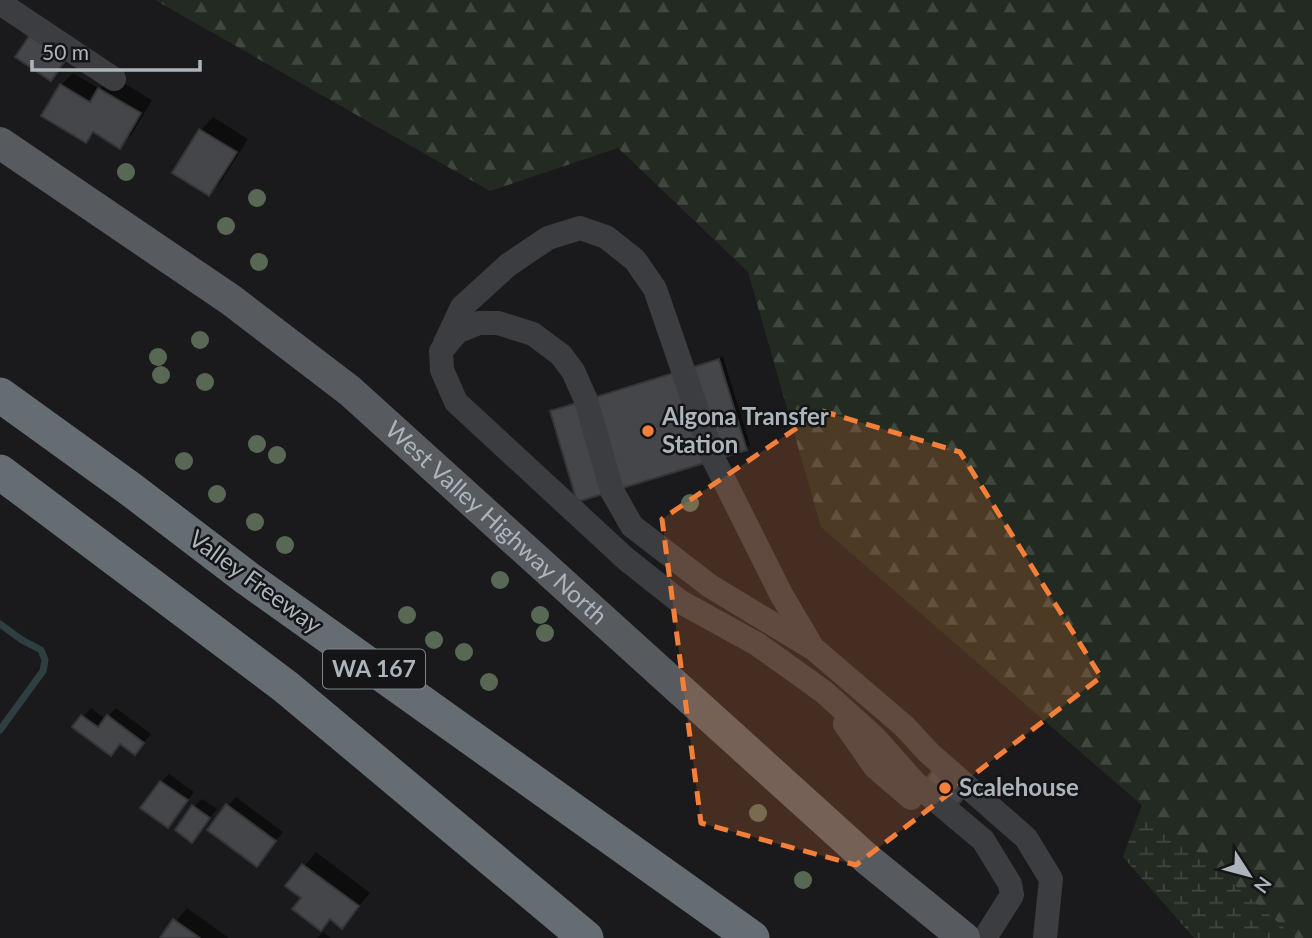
<svg xmlns="http://www.w3.org/2000/svg" width="1312" height="938" viewBox="0 0 1312 938" font-family="Lato,sans-serif">
  <style>
    .forest { fill: url(#forest-firs) }
    .wetland { fill: url(#wetland-marsh) }
    .shadow { fill: #0007 }
    .lines { fill: none; stroke-linecap: round; stroke-linejoin: round }
    .stream { stroke: #2f3e41; stroke-width: 7 }
    .building { fill: #444649; stroke: #343538; stroke-width: 2 }
    .minor { stroke: #3b3d41; stroke-width: 24 }
    .major { stroke: #575b60; stroke-width: 32 }
    .highway { stroke: #666d72; stroke-width: 35 }
    .tree { fill: #586855 }
    .marked { fill: #f47f39; fill-opacity: 0.2; stroke: #f47f39; stroke-width: 5; stroke-dasharray: 14 9; stroke-linejoin: round }
    .poi-dot { fill: #f47f39; stroke: #151517; stroke-width: 2.5 }
    .labels { text-anchor: middle; stroke-width: 5; stroke-linejoin: round; paint-order: stroke }
    .shield { fill: #151517; stroke: #7f858a; stroke-width: 2 }
    .shield-label { font-size: 23px; font-weight: bold; fill: #acb5bc }
    .poi-label { font-size: 24px; font-weight: bold; fill: #acb5bc; stroke: #151517; text-anchor: start }
    .street-label { font-size: 24px; fill: #acb5bc; stroke: #151517 }
  </style>
  <defs>
    <pattern id="forest-firs" width="22" height="20" patternUnits="userSpaceOnUse" patternTransform="scale(1.75)"><rect width="22" height="20" fill="#222a21"/><path d="M5 1l3.5 6h-7zM16 11l3.5 6h-7z" fill="#3f473f"/></pattern>
    <pattern id="wetland-marsh" width="20" height="14" patternUnits="userSpaceOnUse" patternTransform="scale(1.75)"><rect width="20" height="14" fill="#222a21"/><path d="M1 5h8M5 5V1M11 12h8M15 12V8" fill="none" stroke="#3f473f"/></pattern>
  </defs>
  <rect width="100%" height="100%" fill="#1a1a1c"/>
  <polygon class="forest" points="155,0 1312,0 1312,938 1295,938 821,527 748,272 618,148 490,191"/>
  <polygon class="wetland" points="1142,805 1296,938 1194,938 1123,857"/>
  <g class="shadow">
    <polygon points="73,73 100,89 112,76 152,100 132,134 120,146 96,132 86,141 61,85"/>
    <polygon points="213,117 248,139 221,182 209,194 174,173 201,130"/>
    <polygon points="723,357 750,445 746,449 552,411 555,408"/>
    <polygon points="91,708 105,719 116,708 151,734 135,753 121,742 75,726"/>
    <polygon points="169,774 194,792 168,826 161,782"/>
    <polygon points="236,797 283,832 257,864 228,805"/>
    <polygon points="202,799 217,809 192,841 194,807"/>
    <polygon points="316,852 370,893 342,927 331,918 321,928 303,898 288,886"/>
    <polygon points="187,908 229,938 162,938"/>
    <polygon points="323,932 331,938 317,938"/>
  </g>
  <g class="lines">
    <polyline class="stream" points="0,624 22,640 41,650 45,660 43,671 0,730"/>
  </g>
  <g class="building">
    <polygon points="30,35 66,59 51,81 15,57"/>
    <polygon points="60,84 90,102 98,88 141,113 120,149 93,132 86,143 41,116"/>
    <polygon points="199,129 237,152 209,196 172,173"/>
    <polygon points="719,359 747,450 577,502 550,411"/>
    <polygon points="81,715 98,727 107,715 144,743 135,755 120,744 111,756 72,727"/>
    <polygon points="934,769 965,796 956,807 925,780"/>
    <polygon points="160,781 188,800 168,828 140,808"/>
    <polygon points="226,804 276,841 257,867 207,830"/>
    <polygon points="192,805 210,818 192,843 175,830"/>
    <polygon points="302,864 359,906 342,929 330,919 321,931 292,909 301,898 285,886"/>
    <polygon points="173,919 200,938 160,938"/>
  </g>
  <g class="lines">
    <g class="minor">
      <polyline points="0,3 114,79"/>
      <polyline points="445,343 462,307 508,265 548,238 580,228 606,237 635,260 655,289 714,460 781,594 811,645"/>
      <polyline points="845,724 875,767 911,798"/>
      <polyline points="985,938 1012,895 1010,884 983,840 915,783 875,738 824,692 757,644 679,601 626,559 456,402 442,370 441,351 457,332 479,323 498,323 533,334 561,355 573,371 586,400 612,491 632,526 710,586 814,649 904,726 929,753 1026,838 1051,879 1045,938"/>
    </g>
    <path class="major" id="s1" d="M0 143 231 300 350 391 866 858 964 938"/>
    <g class="highway">
      <polyline points="0,395 129,488 247,578 752,938"/>
      <polyline points="0,472 286,687 586,938"/>
    </g>
  </g>
  <g class="tree">
    <circle cx="126" cy="172" r="9"/>
    <circle cx="257" cy="198" r="9"/>
    <circle cx="226" cy="226" r="9"/>
    <circle cx="259" cy="262" r="9"/>
    <circle cx="200" cy="340" r="9"/>
    <circle cx="158" cy="357" r="9"/>
    <circle cx="161" cy="375" r="9"/>
    <circle cx="205" cy="382" r="9"/>
    <circle cx="257" cy="444" r="9"/>
    <circle cx="277" cy="455" r="9"/>
    <circle cx="184" cy="461" r="9"/>
    <circle cx="217" cy="494" r="9"/>
    <circle cx="690" cy="503" r="9"/>
    <circle cx="255" cy="522" r="9"/>
    <circle cx="285" cy="545" r="9"/>
    <circle cx="500" cy="580" r="9"/>
    <circle cx="407" cy="615" r="9"/>
    <circle cx="540" cy="615" r="9"/>
    <circle cx="545" cy="633" r="9"/>
    <circle cx="434" cy="640" r="9"/>
    <circle cx="464" cy="652" r="9"/>
    <circle cx="489" cy="682" r="9"/>
    <circle cx="758" cy="813" r="9"/>
    <circle cx="803" cy="880" r="9"/>
  </g>
  <path class="marked" d="M822 411 960 452 1101 677 856 865 701 823 662 519Z"/>
  <g class="poi-dot">
    <circle cx="648" cy="431" r="7"/>
    <circle cx="945" cy="788" r="7"/>
  </g>
  <g class="labels">
    <rect class="shield" x="323" y="649.5" width="102" height="39" rx="5"/>
    <g class="shield-label">
      <text x="374" y="677">WA 167</text>
    </g>
    <g class="poi-label">
      <text x="662" y="425">Algona Transfer<tspan x="662" dy="28">Station</tspan></text>
      <text x="959" y="796">Scalehouse</text>
    </g>
    <g class="street-label">
      <text dy="8" stroke="none"><textPath href="#s1" startOffset="626">West Valley Highway North</textPath></text>
      <text transform="translate(255 582) rotate(36)" y="8">Valley Freeway</text>
    </g>
  </g>
  <g transform="translate(1249 875) rotate(126)" stroke="#151517" stroke-width="5" paint-order="stroke">
  <path d="M0-5L12 26L0 18L-12 26Z" fill="#acb5bc"/>
  <text y="-10" font-size="19" font-weight="bold" text-anchor="middle" fill="#acb5bc">N</text>
  </g>
  <path d="M32 60v10h168v-10" fill="none" stroke="#acb5bc" stroke-width="3.5"/>
  <text x="42" y="60" font-size="21" fill="#acb5bc" stroke="#151517" stroke-width="5" paint-order="stroke">50 m</text>
</svg>
